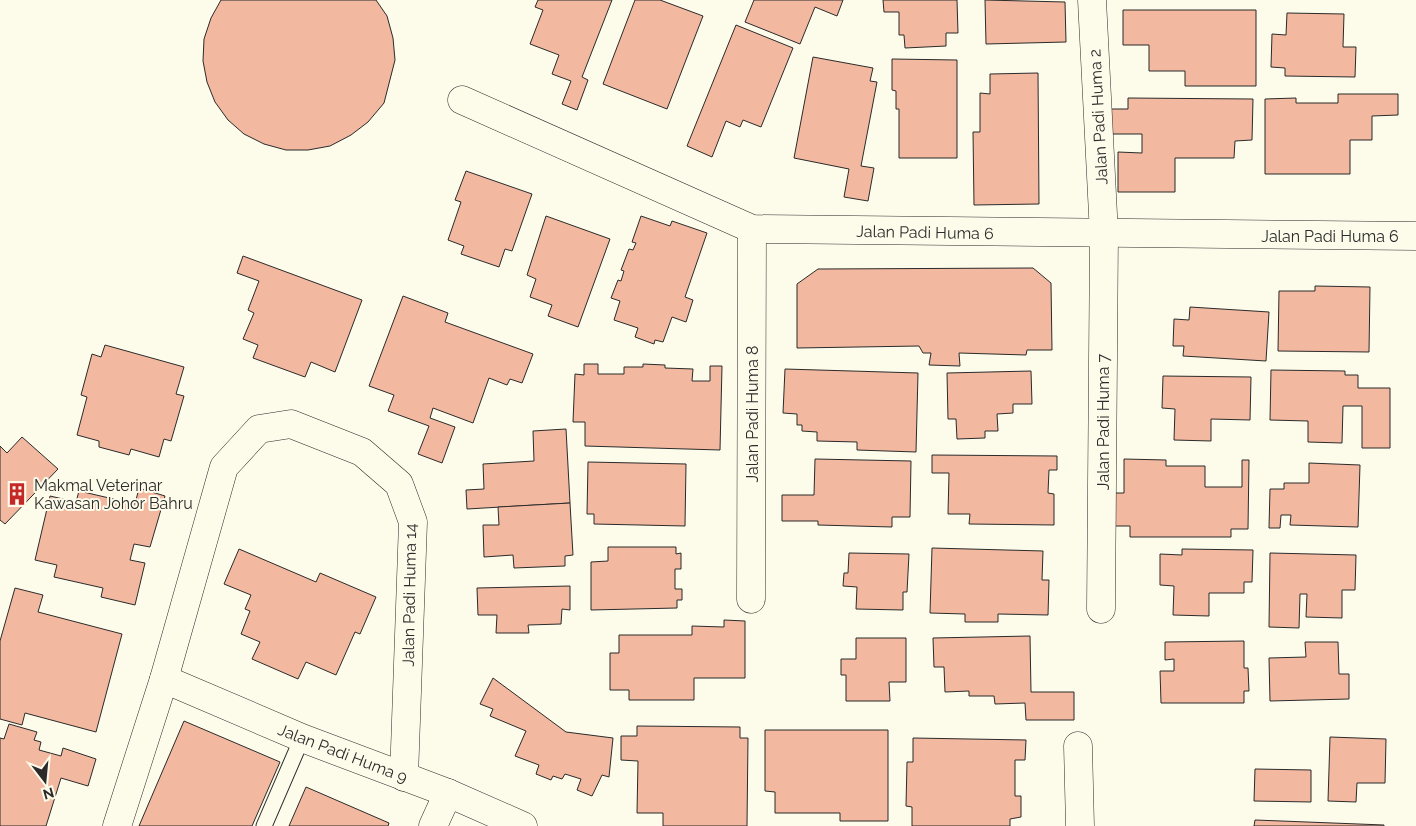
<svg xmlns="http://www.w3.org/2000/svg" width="1416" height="826" viewBox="0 0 1416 826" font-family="Raleway,sans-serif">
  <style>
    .building { fill: #f2b8a0; stroke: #2b2b2b }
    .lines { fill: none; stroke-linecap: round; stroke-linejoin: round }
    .service-casing { stroke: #2b2b2b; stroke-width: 17 }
    .minor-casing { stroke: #2b2b2b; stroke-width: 29 }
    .service { stroke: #fdfbea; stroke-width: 15 }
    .minor { stroke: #fdfbea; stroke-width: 28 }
    .labels { text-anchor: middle; stroke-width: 4; stroke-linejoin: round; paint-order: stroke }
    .street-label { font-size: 16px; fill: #2b2b2b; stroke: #fdfbea }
    .poi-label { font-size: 16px; fill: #2b2b2b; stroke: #fdfbea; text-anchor: start }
  </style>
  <rect width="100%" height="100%" fill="#fdfbea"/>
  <g class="building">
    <polygon points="221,0 376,0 387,16 393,38 395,60 384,103 368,122 351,135 330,146 308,150 286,150 264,144 244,134 228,120 215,102 207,82 203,61 204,39 211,18"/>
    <polygon points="538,0 612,0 582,77 588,80 577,110 562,104 571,81 552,74 559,55 530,44 543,10 535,7"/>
    <polygon points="635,0 660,0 703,16 667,109 603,84"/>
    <polygon points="754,0 843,0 837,16 815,7 800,44 745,22"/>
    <polygon points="883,0 957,0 958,33 946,33 946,46 905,48 904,35 899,35 899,12 884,12"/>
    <polygon points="985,0 1065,2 1066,42 986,44"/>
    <polygon points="1123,10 1256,10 1256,86 1185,86 1185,71 1149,71 1149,45 1123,45"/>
    <polygon points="1287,13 1344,14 1343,47 1356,47 1355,77 1285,76 1285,68 1271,67 1272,34 1286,35"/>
    <polygon points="736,25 793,48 761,127 743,120 740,127 726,121 712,157 687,146"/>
    <polygon points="813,57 873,68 870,81 877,82 861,166 874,168 868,201 844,197 849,169 794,158"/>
    <polygon points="892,59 957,60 957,158 899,158 899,109 896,109 896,91 892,90"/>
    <polygon points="1038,73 1039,204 974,205 973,132 980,132 980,93 990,94 990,74"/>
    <polygon points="1338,94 1398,94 1398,115 1372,116 1372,140 1350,140 1350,174 1265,174 1265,99 1296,98 1296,103 1338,103"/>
    <polygon points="1128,98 1253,99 1252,140 1235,141 1234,158 1175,158 1175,192 1118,192 1118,152 1142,153 1142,134 1111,134 1111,109 1128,109"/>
    <polygon points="466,171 532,194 512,251 505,249 499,267 461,254 464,246 448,240 461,202 455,200"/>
    <polygon points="546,216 610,239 578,327 548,316 552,305 530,297 536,279 527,275"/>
    <polygon points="641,216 670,226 672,221 707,233 685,297 693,300 686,322 672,317 663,342 655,340 654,344 635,337 638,328 614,320 620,301 611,298 618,280 621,281 624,271 621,270 629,249 633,250 636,243 632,242"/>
    <polygon points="243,256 362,300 335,372 311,362 305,377 253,358 258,345 243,339 254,313 248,310 259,281 237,273"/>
    <polygon points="1033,268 1051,283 1052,350 1027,350 1026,355 959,353 960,366 929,365 931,353 923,353 919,346 797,348 797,284 818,269"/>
    <polygon points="1315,286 1370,287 1369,352 1278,351 1279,291 1315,291"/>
    <polygon points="403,296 448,313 445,322 533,354 522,383 510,379 507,385 489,378 473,423 433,408 430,418 455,427 442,463 418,454 429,426 388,411 394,395 369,386"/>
    <polygon points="1190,307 1269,312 1266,361 1183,356 1184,346 1173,346 1174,319 1189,320"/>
    <polygon points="105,345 184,367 176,394 184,396 171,441 164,439 159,457 131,449 129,455 99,447 99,441 77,435 87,397 81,395 92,354 101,357"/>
    <polygon points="584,364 598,364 598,374 624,374 624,367 643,367 643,364 665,365 665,368 693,369 692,381 710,381 710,366 722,366 720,450 585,446 585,422 573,422 575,374 584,375"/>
    <polygon points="785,369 918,373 916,452 857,450 857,442 817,441 817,432 802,431 802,425 797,425 797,414 783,413"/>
    <polygon points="1271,370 1345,371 1345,375 1358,375 1358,388 1390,388 1390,448 1362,448 1362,406 1343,406 1342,443 1308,442 1308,421 1270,420"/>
    <polygon points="1031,371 1032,404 1013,404 1013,413 997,414 998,431 985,431 985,438 957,439 956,419 948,419 947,373"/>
    <polygon points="1163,376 1251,377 1250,420 1211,419 1211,441 1174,440 1175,409 1162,408"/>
    <polygon points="566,429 570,503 467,509 466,490 484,489 483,464 534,461 533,431"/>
    <polygon points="22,437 58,469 5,524 0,520 0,446 7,453"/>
    <polygon points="932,455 1057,456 1057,470 1049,470 1048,493 1054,494 1054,525 969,524 970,514 948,514 949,473 932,473"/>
    <polygon points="815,459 911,461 910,517 892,517 892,527 818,525 818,521 782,521 782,495 814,495"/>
    <polygon points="1124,459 1166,460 1166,466 1205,466 1205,487 1242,487 1242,460 1249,460 1248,529 1231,529 1231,537 1130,537 1130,526 1112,526 1111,493 1124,493"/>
    <polygon points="588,462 686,464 685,526 594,524 594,514 587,514"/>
    <polygon points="1309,463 1360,465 1358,527 1290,525 1291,515 1281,515 1280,528 1269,528 1270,489 1284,489 1284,483 1309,483"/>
    <polygon points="139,488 165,496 150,547 134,544 130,560 145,563 135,605 101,597 103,588 54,577 57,565 35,560 50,496 76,502 79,491 135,504"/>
    <polygon points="570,503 573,555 565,556 565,566 514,568 513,555 484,557 483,525 499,525 498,507"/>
    <polygon points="608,547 676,547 676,554 681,553 681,569 675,569 675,589 682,589 682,600 677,600 677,608 591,610 591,562 608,561"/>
    <polygon points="932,548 1043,551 1042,580 1049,580 1048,615 998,614 998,622 965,622 965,614 930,613"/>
    <polygon points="239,549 316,582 320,573 376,597 360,634 355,632 336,675 306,662 298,679 252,659 260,642 241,634 250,611 245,609 251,595 224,584"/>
    <polygon points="1182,549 1253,550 1252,582 1244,582 1244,593 1209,593 1209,616 1173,615 1174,586 1160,585 1160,554 1182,555"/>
    <polygon points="849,553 909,554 907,592 903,592 903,610 856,609 857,587 843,586 844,573 848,573"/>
    <polygon points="1270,553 1356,555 1355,590 1342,590 1342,618 1306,617 1307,594 1300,594 1299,628 1269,627"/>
    <polygon points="570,586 570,610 562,609 561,624 528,625 529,633 496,633 497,615 478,615 477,588"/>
    <polygon points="15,588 43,595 38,612 122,634 96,732 25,713 22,725 0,719 0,641"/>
    <polygon points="724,620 745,621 745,678 694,678 694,700 629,700 629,690 610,690 610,653 619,653 619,635 692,635 692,626 724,627"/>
    <polygon points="1030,636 1031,692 1074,692 1074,720 1026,720 1025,703 995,704 994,696 969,696 969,691 945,692 944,667 934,667 933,638"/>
    <polygon points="856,638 906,638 906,682 889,682 890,701 846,701 846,675 841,675 841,659 856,659"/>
    <polygon points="1244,641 1244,668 1248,668 1249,691 1244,691 1244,703 1161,703 1160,671 1174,671 1174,659 1165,660 1165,642"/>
    <polygon points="1305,642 1338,642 1339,674 1349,674 1349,699 1270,701 1269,658 1306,657"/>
    <polygon points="493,678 566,732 613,738 609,777 602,775 592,796 577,790 581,779 565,774 562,779 553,776 551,780 536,774 539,765 515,756 526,731 490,716 493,709 480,704"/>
    <polygon points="184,721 280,762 252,826 139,826"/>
    <polygon points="9,724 37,732 34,740 41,742 39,750 61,756 63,748 96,759 88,786 61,778 46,826 0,826 0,738 4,739"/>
    <polygon points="637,726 740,727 740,738 748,738 747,826 663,826 663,813 637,813 638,761 621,760 621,736 637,736"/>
    <polygon points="765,730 888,730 888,821 840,821 840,813 775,813 775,792 765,791"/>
    <polygon points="1330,737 1386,739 1385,783 1357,783 1356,802 1328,801"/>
    <polygon points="913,738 1026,740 1025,760 1015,760 1015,796 1021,796 1021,817 1010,819 1010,826 912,826 912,807 906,806 907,762 913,762"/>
    <polygon points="1255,769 1311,770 1311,802 1254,801"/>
    <polygon points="306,787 389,823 388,826 289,826"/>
    <polygon points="1255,820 1384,825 1384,826 1254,826"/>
  </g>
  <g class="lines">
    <defs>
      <polyline id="service" points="264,826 302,738"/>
      <g id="minor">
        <polyline points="1092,0 1104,234 1101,609"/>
        <polyline points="462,100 752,229 1416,236"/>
        <polyline points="751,599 752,229"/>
        <polyline points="164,679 302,738 448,793 523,826"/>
        <polyline points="1078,746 1080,826"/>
        <polyline points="117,826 164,679 224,467 259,429 291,424 362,452 399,484 413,522 404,777"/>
        <polyline points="433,826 448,793"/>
      </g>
    </defs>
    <use href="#service" class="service-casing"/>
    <use href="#minor" class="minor-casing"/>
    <use href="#service" class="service"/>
    <use href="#minor" class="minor"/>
  </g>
  <defs>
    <symbol id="building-bare" viewBox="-9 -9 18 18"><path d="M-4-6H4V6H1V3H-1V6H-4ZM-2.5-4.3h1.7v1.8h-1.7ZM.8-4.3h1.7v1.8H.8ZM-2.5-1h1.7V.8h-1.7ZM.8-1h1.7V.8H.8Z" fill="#c62828" stroke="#fdfbea" stroke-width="2.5" paint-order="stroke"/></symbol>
  </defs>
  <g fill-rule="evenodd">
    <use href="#building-bare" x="1" y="478" width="32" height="32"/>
  </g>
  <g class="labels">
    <g class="street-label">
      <text transform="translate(1098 117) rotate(-93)" y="6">Jalan Padi Huma 2</text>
      <text transform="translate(925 232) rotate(1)" y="6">Jalan Padi Huma 6</text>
      <text x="1330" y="242">Jalan Padi Huma 6</text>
      <text transform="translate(752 414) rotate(-90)" y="6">Jalan Padi Huma 8</text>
      <text transform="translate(1103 422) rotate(-90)" y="6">Jalan Padi Huma 7</text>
      <text transform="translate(409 595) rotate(-89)" y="6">Jalan Padi Huma 14</text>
      <text transform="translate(343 753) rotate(21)" y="6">Jalan Padi Huma 9</text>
    </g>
    <g class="poi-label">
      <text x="34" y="491">Makmal Veterinar<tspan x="34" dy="18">Kawasan Johor Bahru</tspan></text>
    </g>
  </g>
  <g transform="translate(45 781) rotate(164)" stroke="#fdfbea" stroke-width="4" paint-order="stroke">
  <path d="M0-4L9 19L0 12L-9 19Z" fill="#2b2b2b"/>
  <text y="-8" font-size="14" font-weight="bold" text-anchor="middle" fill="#2b2b2b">N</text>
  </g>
</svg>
